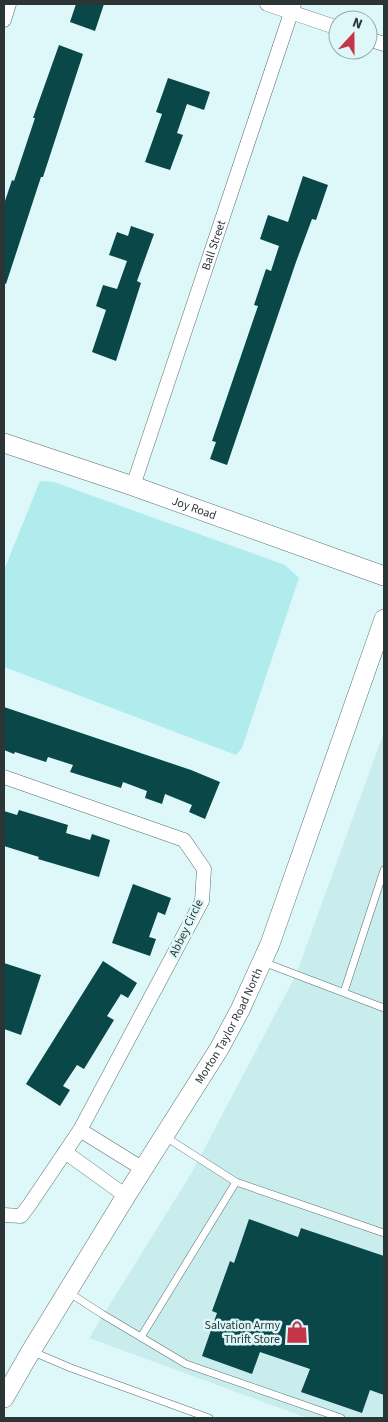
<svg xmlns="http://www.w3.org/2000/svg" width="388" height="1422" viewBox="0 0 388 1422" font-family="'Source Sans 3',sans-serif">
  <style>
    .built { fill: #c9eced }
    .green { fill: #b0ecee }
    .building { fill: #0a4748 }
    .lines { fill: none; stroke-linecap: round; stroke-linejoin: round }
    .lane-casing { stroke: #597171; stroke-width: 8 }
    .street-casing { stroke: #597171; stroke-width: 15 }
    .secondary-casing { stroke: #597171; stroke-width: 20 }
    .lane { stroke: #fff; stroke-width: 7 }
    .street { stroke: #fff; stroke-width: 14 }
    .secondary { stroke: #fff; stroke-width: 19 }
    .labels { text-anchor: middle; stroke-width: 5; stroke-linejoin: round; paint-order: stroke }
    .street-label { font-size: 12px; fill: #2b3536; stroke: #def8f9 }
    .poi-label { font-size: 12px; fill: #2b3536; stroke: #def8f9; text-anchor: end }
  </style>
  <rect width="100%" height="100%" fill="#def8f9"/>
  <polygon class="built" points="384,732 384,1418 307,1418 89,1338 191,1174 296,975"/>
  <polygon class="green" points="40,481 54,482 285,565 299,578 242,748 236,755 4,667 4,570"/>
  <g class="building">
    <polygon points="76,4 104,4 95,31 70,22"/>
    <polygon points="59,45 83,54 43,177 41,177 6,284 4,283 4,204 12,180 14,181 35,118 33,118"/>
    <polygon points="168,78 210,92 204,110 187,104 177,133 183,135 170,170 145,162 162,114 156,112"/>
    <polygon points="303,176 328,185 316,220 312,219 296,262 227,465 210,459 216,442 212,441 258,306 254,305 266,269 271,271 279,246 260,239 268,215 288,222"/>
    <polygon points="131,226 154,234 137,281 141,283 116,361 92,352 106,310 96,306 103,285 117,289 127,261 109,255 117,232 128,236"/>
    <polygon points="4,707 191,770 220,782 205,819 189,812 192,805 165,794 162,804 145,798 147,791 123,782 121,788 70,772 73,765 48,757 46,762 15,752 14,754 4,750"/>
    <polygon points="19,810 68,825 66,833 90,840 92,834 110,840 99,877 38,859 39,857 4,846 4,811 17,815"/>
    <polygon points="133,884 171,898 165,915 158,912 149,937 156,939 150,956 112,943"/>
    <polygon points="103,961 137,983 128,998 121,994 107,1016 114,1020 84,1069 77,1065 63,1086 70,1090 60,1106 26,1084"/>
    <polygon points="4,963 41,975 21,1035 4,1029"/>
    <polygon points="249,1219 298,1237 301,1228 384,1256 384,1395 370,1390 362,1413 301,1392 310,1369 260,1352 252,1374 202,1356 217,1313 212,1311 230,1261 234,1263"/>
  </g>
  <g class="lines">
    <defs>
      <g id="lane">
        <polyline points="263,962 384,1008"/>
        <polyline points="344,992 384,870"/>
        <polyline points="164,1136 236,1182 384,1233"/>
        <polyline points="68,1292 102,1314 186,1364 341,1418"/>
        <polyline points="141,1337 236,1182"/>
        <polyline points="31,1351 71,1368 209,1418"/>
      </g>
      <g id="street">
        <polyline points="267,4 338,28"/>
        <polyline points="4,20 9,4"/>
        <polyline points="368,39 384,44"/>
        <path id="s1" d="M133 486 294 4"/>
        <polyline points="4,777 184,840 204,869 202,901 80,1130 30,1204 21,1216 4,1215"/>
        <polyline points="80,1130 143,1169"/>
        <polyline points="65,1152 126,1196"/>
      </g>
      <g id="secondary">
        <path id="s2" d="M4 443 133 486 384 576"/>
        <path id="s3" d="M4 1398 31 1351 126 1196 219 1049 240 1010 270 944 384 619"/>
      </g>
    </defs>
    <use href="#lane" class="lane-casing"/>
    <use href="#street" class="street-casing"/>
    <use href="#secondary" class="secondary-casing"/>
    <use href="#lane" class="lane"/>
    <use href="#street" class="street"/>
    <use href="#secondary" class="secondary"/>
  </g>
  <defs>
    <symbol id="shop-bare" viewBox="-9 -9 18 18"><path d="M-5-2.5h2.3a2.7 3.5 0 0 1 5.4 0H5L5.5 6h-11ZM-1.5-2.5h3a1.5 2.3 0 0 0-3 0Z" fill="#c53549" stroke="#def8f9" stroke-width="2.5" paint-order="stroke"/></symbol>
  </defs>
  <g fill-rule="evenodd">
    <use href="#shop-bare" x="281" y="1316" width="32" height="32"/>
  </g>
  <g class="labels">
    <g class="street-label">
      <text dy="4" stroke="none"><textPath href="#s1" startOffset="254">Ball Street</textPath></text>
      <text dy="4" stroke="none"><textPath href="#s2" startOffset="201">Joy Road</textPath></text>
      <text transform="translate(186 928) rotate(-64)" y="4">Abbey Circle</text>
      <text dy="4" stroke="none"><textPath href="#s3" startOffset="435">Morton Taylor Road North</textPath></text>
    </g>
    <g class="poi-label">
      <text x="280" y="1329">Salvation Army<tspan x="280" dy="14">Thrift Store</tspan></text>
    </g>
  </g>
  <rect width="388" height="1422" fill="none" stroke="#2b3536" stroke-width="10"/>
  <g transform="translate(353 35) rotate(21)"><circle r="24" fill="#def8f9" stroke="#96aaab"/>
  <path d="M0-4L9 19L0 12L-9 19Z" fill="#c53549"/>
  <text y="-8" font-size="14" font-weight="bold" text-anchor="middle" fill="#2b3536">N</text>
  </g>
</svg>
